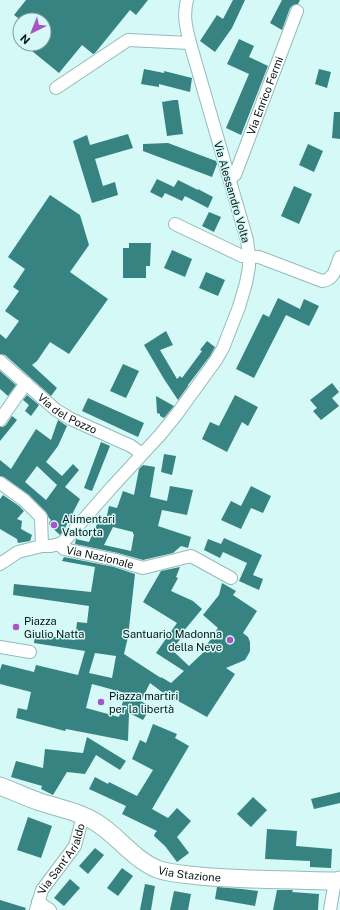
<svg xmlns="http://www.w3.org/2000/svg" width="340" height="910" viewBox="0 0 340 910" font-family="'Public Sans',sans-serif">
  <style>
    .building { fill: #378381; fill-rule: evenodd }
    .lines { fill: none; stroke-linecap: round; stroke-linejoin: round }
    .minor-casing { stroke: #96bab8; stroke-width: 14 }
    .secondary-casing { stroke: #96bab8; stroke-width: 19 }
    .minor { stroke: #fff; stroke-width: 12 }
    .secondary { stroke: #fff; stroke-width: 17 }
    .poi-dot { fill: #a755c5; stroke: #d4f9f7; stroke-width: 1.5 }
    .labels { text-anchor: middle; stroke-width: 3; stroke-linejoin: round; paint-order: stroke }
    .street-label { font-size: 11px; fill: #071413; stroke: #d4f9f7 }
    .poi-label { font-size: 11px; fill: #071413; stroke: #d4f9f7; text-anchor: start }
  </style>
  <rect width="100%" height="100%" fill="#d4f9f7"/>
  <g class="building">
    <polygon points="26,0 148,0 136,15 130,10 95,53 93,54 82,45 59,73 32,51 37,44 44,44 44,20 21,20 14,15"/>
    <polygon points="233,0 245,0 232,28 215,52 200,41 217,15 223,19"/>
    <polygon points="282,0 300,0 298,4 293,5 290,8 282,30 270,23"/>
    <polygon points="239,39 254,46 249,57 268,66 241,135 226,128 249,74 227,64"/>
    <polygon points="144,69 164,73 164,71 192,78 190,92 159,84 159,87 141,84"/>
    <polygon points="319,69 331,72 327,88 315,84"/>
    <polygon points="174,100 178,100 183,134 167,136 162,102"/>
    <polygon points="334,112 340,112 340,139 332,138"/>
    <polygon points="128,134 133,148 95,159 103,186 115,182 118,195 92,203 73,141 87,135 90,145"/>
    <polygon points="168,143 216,161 217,164 212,177 143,151 143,144"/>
    <polygon points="308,144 323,151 314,172 299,165"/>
    <polygon points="157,179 174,187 178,180 198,190 198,189 213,197 208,208 185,196 182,201 165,193 162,198 150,192"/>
    <polygon points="294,186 312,194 299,224 281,216"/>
    <polygon points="50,195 80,215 89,245 70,272 108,299 69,354 50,342 37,361 32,365 57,388 51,396 5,355 0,354 0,334 6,339 19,321 5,311 19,291 13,287 25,269 8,257"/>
    <polygon points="209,212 221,217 214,232 202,226"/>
    <polygon points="129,243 151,243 150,266 146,266 146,278 123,278 123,248 129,248"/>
    <polygon points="172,250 192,259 185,277 164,268"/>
    <polygon points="206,272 225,280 218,296 199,288"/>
    <polygon points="278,298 300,309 304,299 319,306 309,326 286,315 254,378 236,369 263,314 269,317"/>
    <polygon points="166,331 173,345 160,350 177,379 180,376 182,378 202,351 200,350 207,341 215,347 210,356 188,385 188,386 178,400 164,379 144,345"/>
    <polygon points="123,364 139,371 126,398 110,391"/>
    <polygon points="0,371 16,385 8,396 0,389"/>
    <polygon points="332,383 339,392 332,398 339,406 321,420 313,411 317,408 310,400"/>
    <polygon points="27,395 39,405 31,416 25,411 29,405 23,400"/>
    <polygon points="235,395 258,407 248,426 242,422 227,452 202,439 210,422 219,426"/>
    <polygon points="156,396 174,406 164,418 160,416 160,414 157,413"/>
    <polygon points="88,398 144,423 138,437 82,411"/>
    <polygon points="12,416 17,420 0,441 0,427 3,427 6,425"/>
    <path d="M58 420 67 426 58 446 46 462 62 476 73 464 79 470 65 487 80 499 64 530 60 535 49 525V523L51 520 49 518 46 512 29 495 4 477 0 476V460L11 469 36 429 51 440ZM37 466 57 485 46 500 25 482Z"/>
    <polygon points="101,442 110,446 92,491 84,488"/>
    <polygon points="164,454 176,456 172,475 161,472"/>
    <path d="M143 465 155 467 150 497 167 501 170 486 193 490 187 515 162 510 158 526 191 537 188 548 181 546 173 553 143 560 118 553 75 544 76 539 89 542 98 522 105 525 109 506 117 508 123 491 134 495 139 469ZM113 527 133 532V534H134L131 551 104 545Z"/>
    <polygon points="251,486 271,496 263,513 251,508 241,529 221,520 231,501 241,506"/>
    <polygon points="3,495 19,506 24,511 17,519 22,521 21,529 32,535 30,541 18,543 17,539 0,529 0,499"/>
    <polygon points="224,538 262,555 253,575 263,579 259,590 239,581 247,563 223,552 220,558 204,550 208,539 221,544"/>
    <path d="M64 557 114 567 135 574 128 637 124 654 161 678V677L171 683 184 671 156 653 177 623 143 602 161 571 180 567 176 577 178 578 171 591 193 601 202 609 182 633 184 634 172 650 189 666 207 649 205 648 218 628 203 615 219 595 222 583 236 591 233 595 257 611 243 633 248 637 250 642V651L248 655 245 660 226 668 235 674 207 717 162 692 150 683 141 701 151 707 143 720 129 713 128 741 66 729 65 731 16 718 18 708 27 710 31 692 0 684V670L2 664 34 672 36 665 78 675 85 651 34 643 35 634 75 640 77 622 87 623 89 606 13 595 14 584 91 592 95 567 62 561ZM95 653 116 656 112 678 89 673ZM92 684 125 693 119 717 86 708Z"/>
    <polygon points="153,724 177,734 175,738 189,746 152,809 168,818 177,808 191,821 177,837 189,853 177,862 165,846 154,836 155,833 157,831 122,814 126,806 89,789 95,777 108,784 109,782 137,796 153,770 132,759 140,740 146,743"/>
    <polygon points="87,737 126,761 120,770 96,755 85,774 67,772 53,795 41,789 42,786 11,777 16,761 43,768 45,749 83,753"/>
    <polygon points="340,792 340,803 314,809 311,799"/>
    <polygon points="253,797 267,810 251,827 237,814"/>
    <polygon points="28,817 52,826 41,858 17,850"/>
    <polygon points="267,829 297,831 296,846 332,849 331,868 310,867 310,861 265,859"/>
    <polygon points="95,848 104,855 88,874 79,866"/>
    <polygon points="122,868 133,876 118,896 107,888"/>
    <polygon points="70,879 80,888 64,906 54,898"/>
    <polygon points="145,884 155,886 151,910 140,910"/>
    <polygon points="217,887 242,889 258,891 255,906 215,899"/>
    <polygon points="277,890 293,890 292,892 319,894 318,910 273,910"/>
    <polygon points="174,891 191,894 188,910 170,910"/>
    <polygon points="0,900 26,908 25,910 0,910"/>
  </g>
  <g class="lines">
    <defs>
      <g id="minor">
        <polyline points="56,88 128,40 190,43"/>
        <path id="s1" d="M229 177 235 175 297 11"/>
        <path d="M175 224 242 256 259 257 322 281C335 280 336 266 340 257"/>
        <path id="s2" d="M0 361 56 410 71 419 131 446 142 454"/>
        <polyline points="0,420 26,383"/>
        <polyline points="0,483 24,500 41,517 42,546"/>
        <path id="s3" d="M59 544 64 549 116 560 143 568 191 556 231 578"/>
        <path d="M0 564 18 552 42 546H51L59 544 63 542 69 536 112 487 160 435 177 414 216 360 223 348 239 307 246 283 249 267V256L247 240 190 43C186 27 183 16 187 0"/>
        <polyline points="0,647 30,652"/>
        <polyline points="38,902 50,910"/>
        <path id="s4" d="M36 910 42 890 75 846 83 816"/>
        <polyline points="330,910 335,881"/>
      </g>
      <g id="secondary">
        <path id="s5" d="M0 786C13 791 26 797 40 802 59 808 80 812 97 823 118 836 133 859 157 869 170 874 185 874 199 876 244 880 290 880 335 881L340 880"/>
      </g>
    </defs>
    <use href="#minor" class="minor-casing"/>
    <use href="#secondary" class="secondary-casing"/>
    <use href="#minor" class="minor"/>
    <use href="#secondary" class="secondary"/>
  </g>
  <g class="poi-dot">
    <circle cx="54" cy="525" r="4"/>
    <circle cx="16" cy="627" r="4"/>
    <circle cx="230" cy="640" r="4"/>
    <circle cx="101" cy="702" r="4"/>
  </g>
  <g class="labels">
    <g class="street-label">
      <text dy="4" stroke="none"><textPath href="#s1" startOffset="91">Via Enrico Fermi</textPath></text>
      <text transform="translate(232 192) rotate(74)" y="4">Via Alessandro Volta</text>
      <text dy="4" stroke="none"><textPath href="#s2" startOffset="86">Via del Pozzo</textPath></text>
      <text dy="4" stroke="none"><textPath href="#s3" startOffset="44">Via Nazionale</textPath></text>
      <text dy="4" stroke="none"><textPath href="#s4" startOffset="58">Via Sant'Arialdo</textPath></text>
      <text dy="4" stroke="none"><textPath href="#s5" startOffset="213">Via Stazione</textPath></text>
    </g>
    <g class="poi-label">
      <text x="62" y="523">Alimentari<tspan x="62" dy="13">Valtorta</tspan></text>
      <text x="24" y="625">Piazza<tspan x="24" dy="13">Giulio Natta</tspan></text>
      <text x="222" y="638" text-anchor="end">Santuario Madonna<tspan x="222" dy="13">della Neve</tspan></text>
      <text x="109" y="700">Piazza martiri<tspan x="109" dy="13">per la libertà</tspan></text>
    </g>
  </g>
  <g transform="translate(32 32) rotate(223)"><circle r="19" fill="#d4f9f7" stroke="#829d9c"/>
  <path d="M0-3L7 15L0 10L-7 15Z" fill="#a755c5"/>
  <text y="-6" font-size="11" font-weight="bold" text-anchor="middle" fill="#071413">N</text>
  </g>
</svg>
